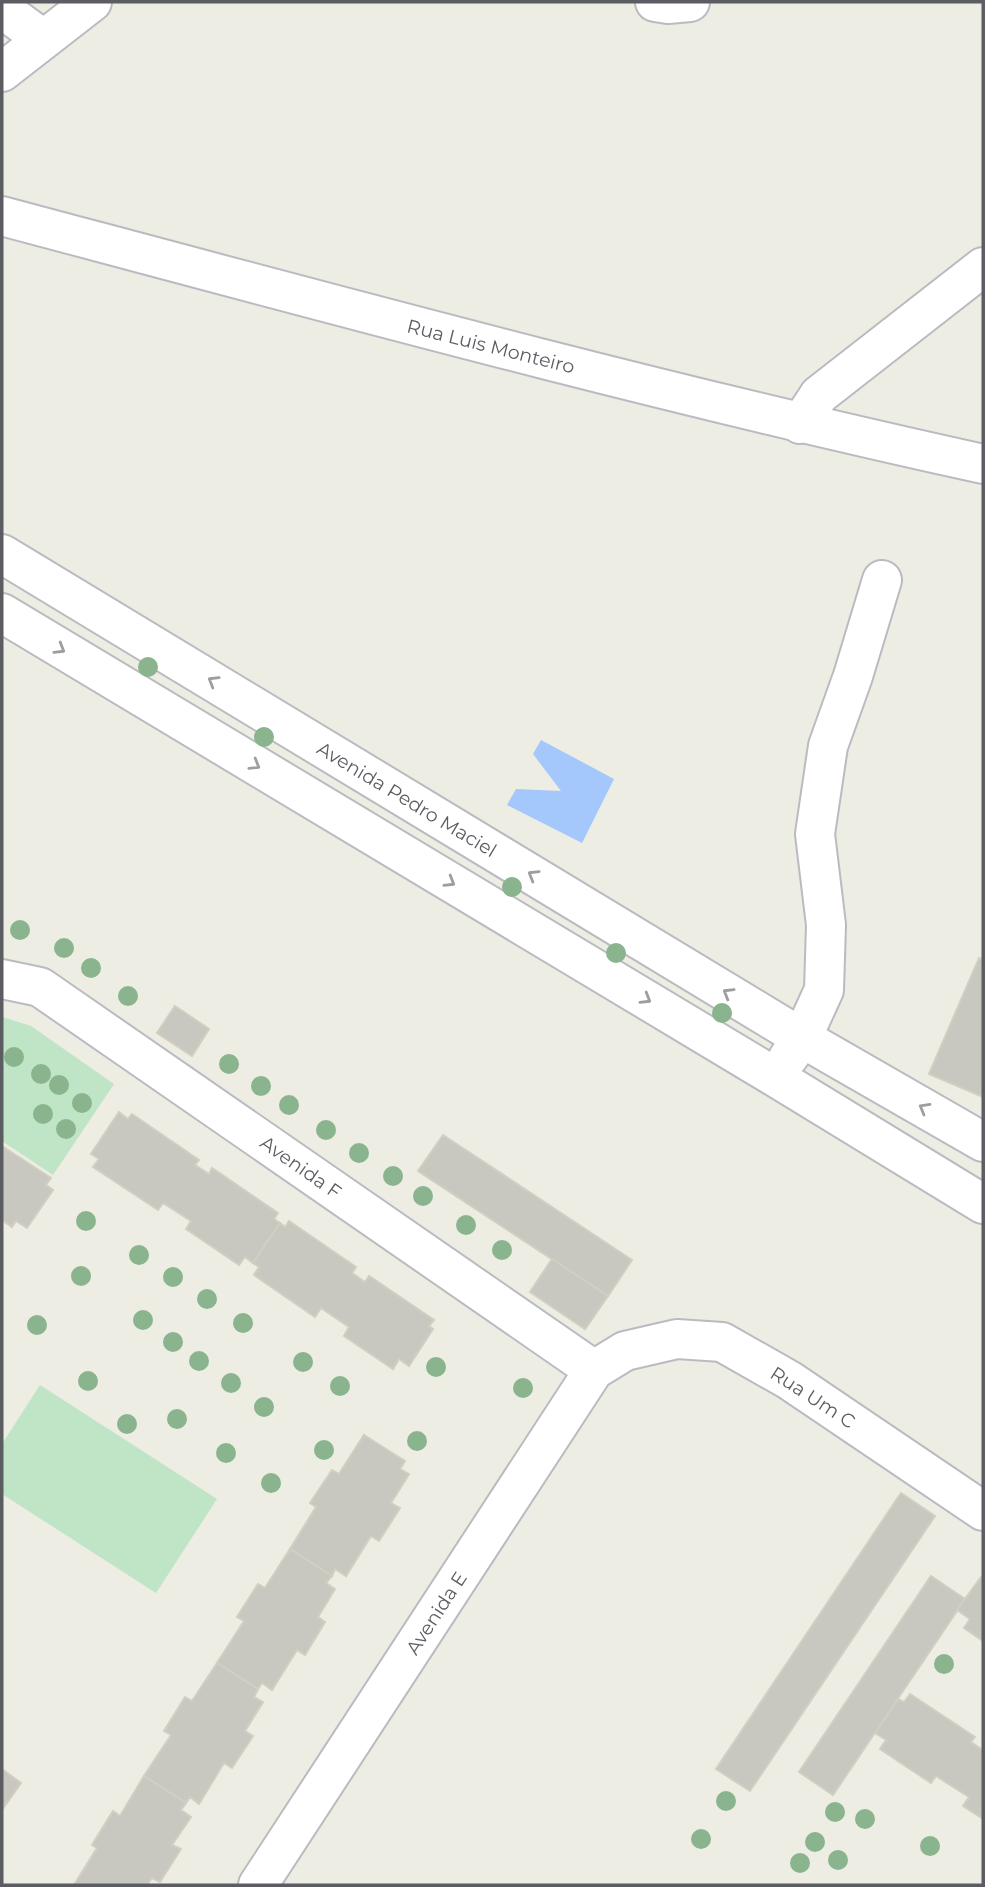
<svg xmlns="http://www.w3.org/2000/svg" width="985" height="1887" viewBox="0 0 985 1887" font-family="Montserrat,sans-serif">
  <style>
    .green { fill: #c0e4c6 }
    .water { fill: #a4c7fc }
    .building { fill: #c8c7c0; stroke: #d2cfc1; stroke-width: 2 }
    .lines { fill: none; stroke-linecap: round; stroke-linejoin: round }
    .minor-casing { stroke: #babbc1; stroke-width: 42 }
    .tertiary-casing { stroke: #babbc1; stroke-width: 42 }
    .minor { stroke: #fff; stroke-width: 38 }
    .tertiary { stroke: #fff; stroke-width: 38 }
    .tree { fill: #89b48e }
    .oneway { stroke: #9d9ea1 }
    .labels { text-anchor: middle; stroke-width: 7; stroke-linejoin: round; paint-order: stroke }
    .street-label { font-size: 19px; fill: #5b5d63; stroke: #fff }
  </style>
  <rect width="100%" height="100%" fill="#edede3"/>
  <g class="green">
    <polygon points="2,1017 31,1026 114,1084 53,1175 2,1141"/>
    <polygon points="40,1385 217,1499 156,1593 2,1494 2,1444"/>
  </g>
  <polygon class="water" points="541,740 614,779 582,843 507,805 516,789 561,791 533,754"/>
  <g class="building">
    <polygon points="979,958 983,960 983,1097 929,1074"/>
    <polygon points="175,1006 209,1029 192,1056 157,1033"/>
    <polygon points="119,1112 128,1119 132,1114 199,1160 195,1165 209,1174 212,1168 278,1213 274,1219 280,1223 253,1263 245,1257 239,1265 186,1229 191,1221 163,1203 158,1210 93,1167 99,1159 91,1154"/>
    <polygon points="443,1135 632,1260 608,1296 418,1171"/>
    <polygon points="2,1146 51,1178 46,1185 53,1190 27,1228 16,1221 12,1227 2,1220"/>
    <polygon points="289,1221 356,1267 352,1273 365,1282 369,1276 434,1320 429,1326 433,1329 409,1366 399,1359 393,1369 344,1336 349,1327 321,1308 315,1317 254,1275 259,1267 253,1263 280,1223 285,1227"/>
    <polygon points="552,1259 608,1296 585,1329 530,1292"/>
    <polygon points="364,1435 405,1461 400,1469 409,1474 391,1503 400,1508 379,1541 371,1536 346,1576 335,1569 332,1576 290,1549 316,1507 310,1503 332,1470 339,1474"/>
    <polygon points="901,1493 935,1516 750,1791 716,1769"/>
    <polygon points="290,1549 332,1576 326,1583 335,1589 318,1617 325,1622 305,1655 297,1650 272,1690 262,1683 258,1689 217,1663 244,1621 237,1617 258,1584 265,1588"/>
    <polygon points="931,1576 965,1599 833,1795 799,1772"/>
    <polygon points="981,1577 983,1579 983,1641 964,1628 970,1619 957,1610"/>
    <polygon points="217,1663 258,1689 254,1697 263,1702 245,1731 253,1736 232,1768 224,1763 199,1804 190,1797 186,1803 144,1776 171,1735 164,1731 185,1697 192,1701"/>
    <polygon points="910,1694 975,1737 971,1742 983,1750 983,1819 963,1806 969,1797 936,1776 931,1783 880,1749 886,1740 875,1733 898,1699 904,1702"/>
    <polygon points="2,1769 21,1783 2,1810"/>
    <polygon points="144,1776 186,1803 181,1810 191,1817 172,1845 181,1849 160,1882 152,1878 147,1885 74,1885 97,1848 92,1845 113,1811 120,1816"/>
  </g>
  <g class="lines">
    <defs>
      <g id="minor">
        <polyline points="655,2 668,4 690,2"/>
        <polyline points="2,9 43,39"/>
        <path d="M2 216C328 303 654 392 983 464"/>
        <polyline points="800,424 819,395 983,267"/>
        <polyline points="2,554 802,1038 983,1142"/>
        <polyline points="2,613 775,1077 983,1204"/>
        <polyline points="2,979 40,987 594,1370"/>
        <polyline points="788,1058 802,1038 824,990 826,925 815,834 828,746 853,676 882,580"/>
        <polyline points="258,1885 594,1370 625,1351 677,1339 722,1342 789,1380 983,1511"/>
      </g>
      <polyline id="tertiary" points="2,72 92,2"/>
    </defs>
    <use href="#minor" class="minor-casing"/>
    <use href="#tertiary" class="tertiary-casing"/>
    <use href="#minor" class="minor"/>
    <use href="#tertiary" class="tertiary"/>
  </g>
  <g class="tree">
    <circle cx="148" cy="667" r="10"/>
    <circle cx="264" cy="737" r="10"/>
    <circle cx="512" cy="887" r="10"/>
    <circle cx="20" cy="930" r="10"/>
    <circle cx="64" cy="948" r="10"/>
    <circle cx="616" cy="953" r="10"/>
    <circle cx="91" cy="968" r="10"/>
    <circle cx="128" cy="996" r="10"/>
    <circle cx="722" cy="1013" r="10"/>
    <circle cx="14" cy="1057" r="10"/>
    <circle cx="229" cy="1064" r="10"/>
    <circle cx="41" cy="1074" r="10"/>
    <circle cx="59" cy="1085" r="10"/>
    <circle cx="261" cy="1086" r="10"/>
    <circle cx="82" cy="1103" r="10"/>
    <circle cx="289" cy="1105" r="10"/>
    <circle cx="43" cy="1114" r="10"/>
    <circle cx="66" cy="1129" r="10"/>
    <circle cx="326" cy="1130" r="10"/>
    <circle cx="359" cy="1153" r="10"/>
    <circle cx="393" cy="1176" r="10"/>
    <circle cx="423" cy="1196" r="10"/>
    <circle cx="86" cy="1221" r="10"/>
    <circle cx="466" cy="1225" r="10"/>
    <circle cx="502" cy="1250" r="10"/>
    <circle cx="139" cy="1255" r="10"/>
    <circle cx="81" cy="1276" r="10"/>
    <circle cx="173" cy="1277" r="10"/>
    <circle cx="207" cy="1299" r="10"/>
    <circle cx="143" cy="1320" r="10"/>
    <circle cx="243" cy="1323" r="10"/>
    <circle cx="37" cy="1325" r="10"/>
    <circle cx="173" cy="1342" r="10"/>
    <circle cx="199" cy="1361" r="10"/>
    <circle cx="303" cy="1362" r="10"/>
    <circle cx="436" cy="1367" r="10"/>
    <circle cx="88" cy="1381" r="10"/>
    <circle cx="231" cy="1383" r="10"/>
    <circle cx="340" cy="1386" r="10"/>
    <circle cx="523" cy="1388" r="10"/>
    <circle cx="264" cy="1407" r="10"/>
    <circle cx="177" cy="1419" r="10"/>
    <circle cx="127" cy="1424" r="10"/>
    <circle cx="417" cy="1441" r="10"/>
    <circle cx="324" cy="1450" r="10"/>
    <circle cx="226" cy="1453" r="10"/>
    <circle cx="271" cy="1483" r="10"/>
    <circle cx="944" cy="1664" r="10"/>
    <circle cx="726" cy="1801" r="10"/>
    <circle cx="835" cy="1812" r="10"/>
    <circle cx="865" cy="1819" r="10"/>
    <circle cx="701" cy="1839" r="10"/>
    <circle cx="815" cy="1842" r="10"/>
    <circle cx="930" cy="1846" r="10"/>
    <circle cx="838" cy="1860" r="10"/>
    <circle cx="800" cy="1863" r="10"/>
  </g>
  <defs><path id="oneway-chevron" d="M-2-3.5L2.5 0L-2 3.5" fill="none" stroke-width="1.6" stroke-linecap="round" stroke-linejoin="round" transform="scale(1.75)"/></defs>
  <g class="oneway">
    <use href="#oneway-chevron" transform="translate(60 649) rotate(31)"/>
    <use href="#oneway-chevron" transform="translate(213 681) rotate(-149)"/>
    <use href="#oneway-chevron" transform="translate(255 765) rotate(31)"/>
    <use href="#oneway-chevron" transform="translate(533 875) rotate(-149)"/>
    <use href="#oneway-chevron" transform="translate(450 882) rotate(31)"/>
    <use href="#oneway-chevron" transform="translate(728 993) rotate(-149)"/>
    <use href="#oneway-chevron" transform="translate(646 999) rotate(31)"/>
    <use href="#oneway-chevron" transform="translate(924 1108) rotate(-150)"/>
  </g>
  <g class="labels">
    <g class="street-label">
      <text transform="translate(491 346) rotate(14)" y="7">Rua Luis Monteiro</text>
      <text transform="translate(407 799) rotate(31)" y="7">Avenida Pedro Maciel</text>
      <text transform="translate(301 1167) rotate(35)" y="7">Avenida F</text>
      <text transform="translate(813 1397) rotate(33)" y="7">Rua Um C</text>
      <text transform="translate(436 1613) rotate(-57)" y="7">Avenida E</text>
    </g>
  </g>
  <rect width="985" height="1887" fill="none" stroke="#5b5d63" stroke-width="7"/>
</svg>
